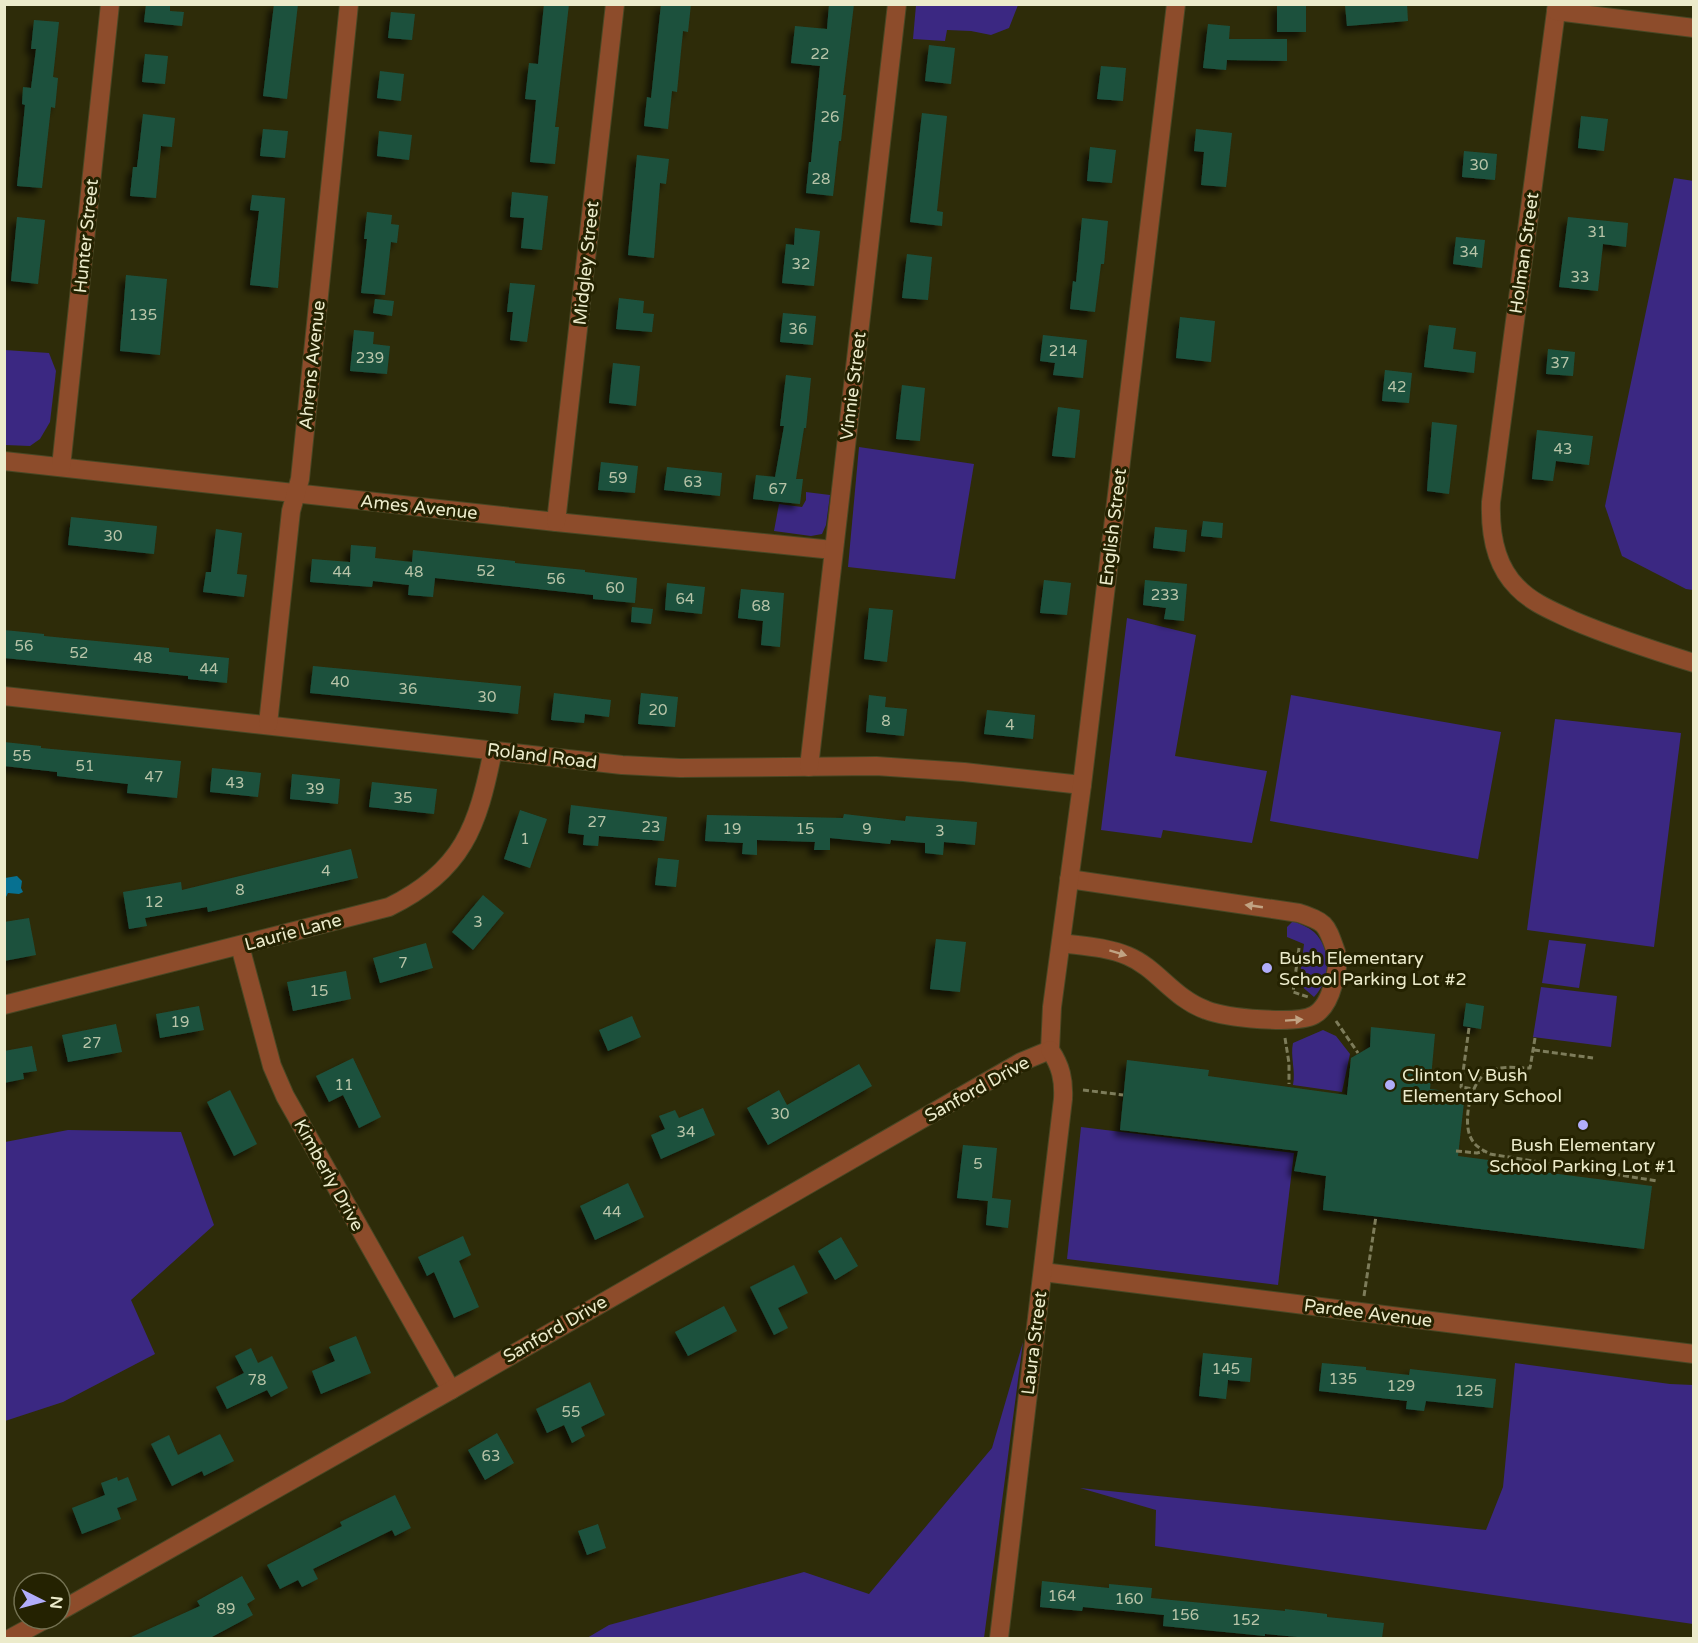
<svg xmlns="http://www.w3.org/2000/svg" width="1698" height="1643" viewBox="0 0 1698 1643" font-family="'Varela Round',sans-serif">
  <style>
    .green { fill: #3b2882 }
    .water { fill: #077191 }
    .building { fill: #1d513e; filter: url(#shadow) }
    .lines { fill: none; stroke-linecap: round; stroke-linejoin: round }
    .minor-casing { stroke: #494724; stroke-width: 20 }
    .path { stroke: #7d7c5a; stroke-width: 3; stroke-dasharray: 6 3; stroke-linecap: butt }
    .minor { stroke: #8d4c2b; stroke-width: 18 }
    .oneway { fill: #c1a383 }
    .poi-dot { fill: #b1adfa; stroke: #242201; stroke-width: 2 }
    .labels { text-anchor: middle; stroke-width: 6; stroke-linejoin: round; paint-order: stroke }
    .number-label { font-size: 15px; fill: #b8c4a8 }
    .street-label { font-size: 18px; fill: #ecebcb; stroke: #242201 }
    .poi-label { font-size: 18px; fill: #ecebcb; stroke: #242201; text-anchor: start }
  </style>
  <defs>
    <filter id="shadow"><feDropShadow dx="-5.5" dy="5.5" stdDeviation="3" flood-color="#0009"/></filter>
  </defs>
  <rect width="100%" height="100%" fill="#2e2c09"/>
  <g class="green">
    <polygon points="916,5 916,4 1018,5 1009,28 991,35 971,31 947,30 945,41 913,39"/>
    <polygon points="1674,178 1694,181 1693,590 1686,589 1622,556 1605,506"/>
    <polygon points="5,350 49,353 56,371 50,422 40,439 30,446 5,445"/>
    <polygon points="859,447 974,464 955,579 848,567"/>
    <polygon points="806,492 830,495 826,525 822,534 811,536 774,531 779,504 802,507 806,500"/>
    <polygon points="1127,618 1196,635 1175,756 1267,771 1252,843 1163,830 1161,838 1101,830"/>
    <polygon points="1291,695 1501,732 1478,859 1270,821"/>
    <polygon points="1555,719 1681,733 1654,947 1527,930"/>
    <path d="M1293 921C1300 924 1308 927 1314 932 1332 949 1331 980 1314 997L1299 984 1304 944 1287 937V927Z"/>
    <polygon points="1549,940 1586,944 1579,988 1542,983"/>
    <polygon points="1541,987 1617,996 1611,1047 1533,1037"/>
    <path d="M1323 1030 1336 1036 1350 1054 1342 1092 1293 1085C1296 1071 1290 1056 1293 1043Z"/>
    <polygon points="1081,1127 1294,1153 1278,1285 1067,1259"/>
    <polygon points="68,1130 181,1132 214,1225 131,1300 155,1354 63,1402 5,1421 5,1142"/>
    <polygon points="1023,1342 984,1638 587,1638 609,1625 804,1572 869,1594 992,1448"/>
    <polygon points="1515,1363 1670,1384 1693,1385 1693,1624 1155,1546 1156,1510 1080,1488 1486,1530 1503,1487"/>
  </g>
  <polygon class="water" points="17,876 22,881 21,888 23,892 19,894 8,893 5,899 5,878"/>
  <g class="building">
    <polygon points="146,4 170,4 170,11 184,12 182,26 144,22"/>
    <polygon points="274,4 298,4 287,99 263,96"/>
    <polygon points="544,4 569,4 555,127 559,127 555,164 530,162 536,100 525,99 529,63 538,64"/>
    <polygon points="661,4 691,4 688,32 683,31 677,92 672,91 668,129 644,126 647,97 651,98"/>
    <polygon points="829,4 854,4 843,95 846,95 841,141 839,141 833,196 806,193 809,162 811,162 820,66 791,63 795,26 827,29"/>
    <rect x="1277" y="4" width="29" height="28"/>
    <polygon points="1407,4 1408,21 1347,26 1345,5"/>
    <polygon points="391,12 415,14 412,40 388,38"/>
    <polygon points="34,20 59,22 53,77 58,78 55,108 51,107 42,188 17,186 25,105 22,104 23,87 31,88 36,49 31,49"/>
    <polygon points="1208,24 1230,26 1229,39 1287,39 1287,61 1227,60 1226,70 1203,68"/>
    <polygon points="929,45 955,48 951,84 925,81"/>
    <polygon points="145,54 168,56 165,84 142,82"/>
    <polygon points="1101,66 1126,68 1123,101 1097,99"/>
    <polygon points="380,71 404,74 401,101 377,98"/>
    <polygon points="922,113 947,116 937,211 943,212 942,226 910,222"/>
    <polygon points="143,114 175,118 172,147 161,146 156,198 130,196 133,167 137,167"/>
    <polygon points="1581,116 1608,119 1604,151 1578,148"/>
    <polygon points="263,129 288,131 285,158 260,156"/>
    <polygon points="1196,129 1232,133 1226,187 1201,185 1204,152 1194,151"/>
    <polygon points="379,131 412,135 409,160 377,156"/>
    <polygon points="1090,147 1116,150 1112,183 1087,181"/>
    <polygon points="1464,151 1497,154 1495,180 1462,177"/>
    <polygon points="637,155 669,159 666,184 660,183 654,258 628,255"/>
    <polygon points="512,192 548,196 542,250 521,248 524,218 510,217"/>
    <polygon points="252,195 285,198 278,288 250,285 259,211 250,210"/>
    <polygon points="367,212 392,215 391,224 399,225 397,243 391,242 385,295 361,293 367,239 364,239"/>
    <polygon points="17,217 45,220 38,284 11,281"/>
    <polygon points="1568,217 1628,223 1626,247 1603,244 1598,291 1559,287"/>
    <polygon points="1082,218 1108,221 1104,264 1101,264 1095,312 1070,309 1073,281 1076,282"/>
    <polygon points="795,228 820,231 814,286 782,283 786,244 794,245"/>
    <polygon points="1456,237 1485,240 1482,268 1453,264"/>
    <polygon points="907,254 932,257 928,300 902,298"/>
    <polygon points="126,275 167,279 160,355 120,351"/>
    <polygon points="510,283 535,285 527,342 510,340 513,312 507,312"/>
    <polygon points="619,298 644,301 643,313 654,314 652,332 616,329"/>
    <polygon points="375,299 394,301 392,316 373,313"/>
    <polygon points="783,313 816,316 813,345 780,342"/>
    <polygon points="1180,317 1215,321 1211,362 1176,358"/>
    <polygon points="1429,325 1456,328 1453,349 1476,352 1474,373 1424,367"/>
    <polygon points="354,330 374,332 373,344 390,346 387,374 350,371"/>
    <polygon points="1043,335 1087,340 1083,378 1053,375 1055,363 1040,361"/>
    <polygon points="1548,349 1575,352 1573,376 1546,374"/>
    <polygon points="613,363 640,366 636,406 609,403"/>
    <polygon points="1385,370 1412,373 1409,403 1382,401"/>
    <polygon points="786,375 811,378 806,428 804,428 796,479 803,479 800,504 753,499 756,475 775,477 784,426 780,426"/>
    <polygon points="902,385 925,388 920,441 896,439"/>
    <polygon points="1058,407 1080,410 1075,458 1052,456"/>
    <polygon points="1432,422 1457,425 1449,494 1427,491"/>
    <polygon points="1537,430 1593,436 1589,465 1556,461 1553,481 1532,479"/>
    <polygon points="601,462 638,466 635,493 598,490"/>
    <polygon points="667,467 722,473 720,496 664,490"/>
    <polygon points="71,517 157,526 154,554 68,545"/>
    <polygon points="1203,521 1223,523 1222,538 1201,536"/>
    <polygon points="1155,527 1187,530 1185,552 1153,548"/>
    <polygon points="216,529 242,533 237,574 247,575 244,597 203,592 206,572 211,572"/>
    <polygon points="351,545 376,547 375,558 412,562 413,550 515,561 515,563 585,570 585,572 637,578 635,603 593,599 593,595 435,578 433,597 408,595 409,585 373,581 372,587 310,582 312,559 350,562"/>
    <polygon points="1044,580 1071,583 1067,615 1040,613"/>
    <polygon points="1145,580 1187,584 1184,621 1164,619 1166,608 1143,605"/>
    <polygon points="667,583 705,587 702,614 665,610"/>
    <polygon points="741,589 784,593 780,647 761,645 763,621 738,618"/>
    <polygon points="632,607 653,609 651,624 631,622"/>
    <polygon points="869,608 893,610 887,662 864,659"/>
    <polygon points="4,630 44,634 44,636 169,648 169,652 229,658 227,683 188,679 188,676 4,658"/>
    <polygon points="313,666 521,686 518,714 310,693"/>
    <polygon points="554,693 611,700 609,717 585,714 584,723 551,720"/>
    <polygon points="641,693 678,697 675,727 638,724"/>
    <polygon points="869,695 886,697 885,707 907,709 904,736 866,732"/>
    <polygon points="987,710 1035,715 1033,739 984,734"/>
    <polygon points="4,742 41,746 41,748 181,761 177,798 127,793 128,784 57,776 57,772 4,766"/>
    <polygon points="212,768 261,773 258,797 210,792"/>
    <polygon points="292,774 340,779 338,804 290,799"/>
    <polygon points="372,782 437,789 434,814 369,807"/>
    <polygon points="571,805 667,817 664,841 599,836 598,846 583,845 584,835 568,833"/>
    <polygon points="520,810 547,819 530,868 504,859"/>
    <polygon points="844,814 905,821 906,816 977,822 975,845 944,842 943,855 925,853 925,843 891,840 890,844 830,838 830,850 814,850 815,842 757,840 757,855 742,854 743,843 705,841 707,815 843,818"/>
    <polygon points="351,849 358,878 208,912 207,907 145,918 147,926 129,929 123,892 181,882 182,890"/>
    <polygon points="658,858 679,860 676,887 655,885"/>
    <polygon points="483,895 504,913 473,950 452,932"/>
    <polygon points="29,918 36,955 4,961 4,922"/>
    <polygon points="936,939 966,942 960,992 930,989"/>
    <polygon points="426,943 433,968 380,983 373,958"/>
    <polygon points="346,971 351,999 293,1011 287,982"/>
    <polygon points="1466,1003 1484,1006 1481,1029 1463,1026"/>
    <polygon points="199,1006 204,1030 160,1038 156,1014"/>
    <polygon points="632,1016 641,1037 608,1051 599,1030"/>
    <polygon points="116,1024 122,1052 68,1062 62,1035"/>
    <polygon points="1371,1027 1435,1034 1430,1089 1465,1093 1458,1156 1504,1162 1504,1167 1652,1186 1644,1249 1323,1210 1326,1176 1294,1171 1298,1151 1120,1130 1127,1060 1209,1070 1208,1076 1347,1095 1351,1058 1370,1047"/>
    <polygon points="32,1046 37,1071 23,1073 24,1079 4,1083 4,1051"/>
    <polygon points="353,1058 381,1117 359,1128 343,1095 329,1102 316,1076"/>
    <polygon points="859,1064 872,1086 768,1145 747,1108 779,1090 787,1105"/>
    <polygon points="230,1090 257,1144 234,1156 207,1102"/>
    <polygon points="703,1108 715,1135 661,1159 651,1135 665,1129 659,1116 675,1110 679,1118"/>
    <polygon points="963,1145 997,1148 992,1198 1011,1200 1008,1228 986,1225 988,1201 957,1198"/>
    <polygon points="628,1183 644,1217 595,1240 580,1206"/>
    <polygon points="463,1236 471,1255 459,1261 479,1307 454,1318 434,1272 427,1276 418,1257"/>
    <polygon points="841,1237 858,1266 835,1280 818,1251"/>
    <polygon points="794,1265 808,1293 778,1308 788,1328 774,1335 750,1287"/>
    <polygon points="724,1306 737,1331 688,1356 675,1332"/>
    <polygon points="356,1336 371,1373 321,1394 312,1371 335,1361 329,1347"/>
    <polygon points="251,1348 258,1363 272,1356 288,1388 271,1397 267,1390 227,1409 216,1387 244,1373 235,1356"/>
    <polygon points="1203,1353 1252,1358 1250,1382 1228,1380 1226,1399 1199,1396"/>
    <polygon points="1322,1363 1366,1367 1366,1370 1409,1375 1410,1369 1496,1379 1493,1408 1426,1401 1424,1411 1406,1409 1407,1401 1319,1391"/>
    <polygon points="590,1382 605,1415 581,1427 585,1436 572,1443 564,1425 547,1433 536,1409"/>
    <polygon points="497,1433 514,1463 485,1480 468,1450"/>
    <polygon points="220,1434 234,1461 204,1476 202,1471 172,1486 151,1444 169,1435 178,1455"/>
    <polygon points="117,1477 118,1481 128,1477 137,1500 117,1508 121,1519 82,1534 72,1508 105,1495 101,1483"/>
    <polygon points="395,1495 411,1528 395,1536 392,1530 313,1569 318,1579 302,1587 298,1580 280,1589 267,1565 342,1526 340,1522"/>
    <polygon points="598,1524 606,1548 587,1555 578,1531"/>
    <polygon points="242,1576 255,1599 247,1604 253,1615 210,1638 129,1638 200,1606 197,1601"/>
    <polygon points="1042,1581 1109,1588 1109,1584 1152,1588 1151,1598 1285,1611 1285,1609 1327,1614 1327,1617 1384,1623 1382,1638 1309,1638 1265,1634 1265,1636 1163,1626 1164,1615 1083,1607 1082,1611 1040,1607"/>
  </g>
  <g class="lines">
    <defs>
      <g id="minor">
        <path d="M1557 4 1491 502C1490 531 1495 565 1517 587 1532 603 1553 611 1572 620 1612 637 1652 650 1694 663"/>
        <polyline points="1556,11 1694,28"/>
        <polyline points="4,461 556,522 833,550"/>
        <polyline points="61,467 110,4"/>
        <polyline points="556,522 615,4"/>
        <polyline points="4,696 622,765 680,768 876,766 964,772 1082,785"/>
        <polyline points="268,724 291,511 300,479 349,4"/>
        <polyline points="809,767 897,4"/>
        <path d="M1061 943C1083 946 1107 947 1128 956 1157 968 1173 998 1206 1010 1226 1018 1296 1025 1314 1015 1325 1009 1330 996 1333 985 1336 974 1340 960 1335 949 1326 923 1325 922 1299 913L1069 879"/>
        <polyline points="240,946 272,1066 285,1096 451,1390"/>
        <path d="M4 1005 389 907C463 871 478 826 493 750"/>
        <polyline points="1050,1050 1052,1007 1082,785 1176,4"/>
        <polyline points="1043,1272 1694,1354"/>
        <polyline points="60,1611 451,1390 1021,1062 1050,1050"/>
        <polyline points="11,1638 46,1619"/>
        <path d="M999 1638 1063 1099C1064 1080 1061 1066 1050 1050"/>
      </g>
    </defs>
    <use href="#minor" class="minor-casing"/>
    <g class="path">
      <polyline points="1299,948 1293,992 1308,997"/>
      <polyline points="1336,1021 1358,1053"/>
      <polyline points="1469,1028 1461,1087 1474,1089"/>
      <polyline points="1285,1038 1289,1063 1289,1084"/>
      <path d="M1535 1038 1530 1068C1515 1068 1502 1065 1488 1072 1471 1080 1463 1119 1470 1136 1474 1146 1481 1149 1490 1154L1657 1181"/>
      <polyline points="1534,1050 1593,1058"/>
      <polyline points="1083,1090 1123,1095"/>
      <polyline points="1456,1151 1477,1153 1484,1151"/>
      <polyline points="1364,1296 1376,1216"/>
    </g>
    <use href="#minor" class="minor"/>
  </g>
  <defs><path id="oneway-solid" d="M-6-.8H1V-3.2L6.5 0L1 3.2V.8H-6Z" transform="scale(1.5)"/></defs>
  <g class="oneway">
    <use href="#oneway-solid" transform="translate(1254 906) rotate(-172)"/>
    <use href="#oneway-solid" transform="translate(1118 953) rotate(17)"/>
    <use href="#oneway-solid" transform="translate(1294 1020) rotate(-4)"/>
  </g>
  <g class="poi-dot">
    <circle cx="1267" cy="968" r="6"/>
    <circle cx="1390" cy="1085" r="6"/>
    <circle cx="1583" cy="1125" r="6"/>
  </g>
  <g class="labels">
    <g class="number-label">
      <text x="820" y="59">22</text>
      <text x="830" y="122">26</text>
      <text x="1479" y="170">30</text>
      <text x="821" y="184">28</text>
      <text x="1597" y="237">31</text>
      <text x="1469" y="257">34</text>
      <text x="801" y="269">32</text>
      <text x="1580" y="282">33</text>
      <text x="143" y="320">135</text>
      <text x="798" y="334">36</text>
      <text x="1063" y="356">214</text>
      <text x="370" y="363">239</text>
      <text x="1560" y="368">37</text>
      <text x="1397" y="392">42</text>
      <text x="1563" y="454">43</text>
      <text x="618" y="483">59</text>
      <text x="693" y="487">63</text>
      <text x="778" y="494">67</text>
      <text x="113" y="541">30</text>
      <text x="486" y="576">52</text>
      <text x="342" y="577">44</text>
      <text x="414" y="577">48</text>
      <text x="556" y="584">56</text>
      <text x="615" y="593">60</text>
      <text x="1165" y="600">233</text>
      <text x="685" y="604">64</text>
      <text x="761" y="611">68</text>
      <text x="24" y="651">56</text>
      <text x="79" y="658">52</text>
      <text x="143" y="663">48</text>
      <text x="209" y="674">44</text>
      <text x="340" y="687">40</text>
      <text x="408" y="694">36</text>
      <text x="487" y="702">30</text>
      <text x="658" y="715">20</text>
      <text x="886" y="726">8</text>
      <text x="1010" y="730">4</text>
      <text x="22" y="761">55</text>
      <text x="85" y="771">51</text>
      <text x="154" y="782">47</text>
      <text x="235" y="788">43</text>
      <text x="315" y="794">39</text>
      <text x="403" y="803">35</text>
      <text x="597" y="827">27</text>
      <text x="651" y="832">23</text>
      <text x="732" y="834">19</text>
      <text x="805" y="834">15</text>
      <text x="867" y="834">9</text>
      <text x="940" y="836">3</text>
      <text x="525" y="844">1</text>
      <text x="326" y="876">4</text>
      <text x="240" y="895">8</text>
      <text x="154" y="907">12</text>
      <text x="478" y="927">3</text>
      <text x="403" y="968">7</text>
      <text x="319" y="996">15</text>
      <text x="180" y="1027">19</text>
      <text x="92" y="1048">27</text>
      <text x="344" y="1090">11</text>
      <text x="780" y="1119">30</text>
      <text x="686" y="1137">34</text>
      <text x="978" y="1169">5</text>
      <text x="612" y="1217">44</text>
      <text x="1226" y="1374">145</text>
      <text x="1343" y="1384">135</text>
      <text x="257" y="1385">78</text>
      <text x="1401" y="1391">129</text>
      <text x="1469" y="1396">125</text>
      <text x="571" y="1417">55</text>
      <text x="491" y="1461">63</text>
      <text x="1062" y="1601">164</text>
      <text x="1129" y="1604">160</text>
      <text x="226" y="1614">89</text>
      <text x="1185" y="1620">156</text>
      <text x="1246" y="1625">152</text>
    </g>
    <g class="street-label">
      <text transform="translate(86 236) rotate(-84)" y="6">Hunter Street</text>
      <text transform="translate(1524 253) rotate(-82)" y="6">Holman Street</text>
      <text transform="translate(586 263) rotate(-84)" y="6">Midgley Street</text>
      <text transform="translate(312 365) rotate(-84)" y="6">Ahrens Avenue</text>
      <text transform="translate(853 386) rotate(-83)" y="6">Vinnie Street</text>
      <text transform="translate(419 507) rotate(6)" y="6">Ames Avenue</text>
      <text transform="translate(1113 527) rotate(-83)" y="6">English Street</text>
      <text transform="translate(542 756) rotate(7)" y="6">Roland Road</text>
      <text transform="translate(293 932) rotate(-15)" y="6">Laurie Lane</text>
      <text transform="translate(977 1089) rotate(-29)" y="6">Sanford Drive</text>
      <text transform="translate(329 1175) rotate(61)" y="6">Kimberly Drive</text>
      <text transform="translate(1368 1313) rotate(7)" y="6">Pardee Avenue</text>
      <text transform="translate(555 1329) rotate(-30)" y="6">Sanford Drive</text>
      <text transform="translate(1034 1343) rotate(-83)" y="6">Laura Street</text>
    </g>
    <g class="poi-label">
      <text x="1279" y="964">Bush Elementary<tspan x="1279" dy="21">School Parking Lot #2</tspan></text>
      <text x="1402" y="1081">Clinton V Bush<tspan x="1402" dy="21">Elementary School</tspan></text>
      <text x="1583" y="1151" text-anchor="middle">Bush Elementary<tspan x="1583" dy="21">School Parking Lot #1</tspan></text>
    </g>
  </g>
  <rect width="1698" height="1643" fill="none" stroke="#ecebcb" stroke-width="12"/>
  <g transform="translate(42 1601) rotate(96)"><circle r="28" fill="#242201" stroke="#747252" stroke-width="1.5"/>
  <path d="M0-4.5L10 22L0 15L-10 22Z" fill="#b1adfa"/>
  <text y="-9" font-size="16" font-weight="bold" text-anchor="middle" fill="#ecebcb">N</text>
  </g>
</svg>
